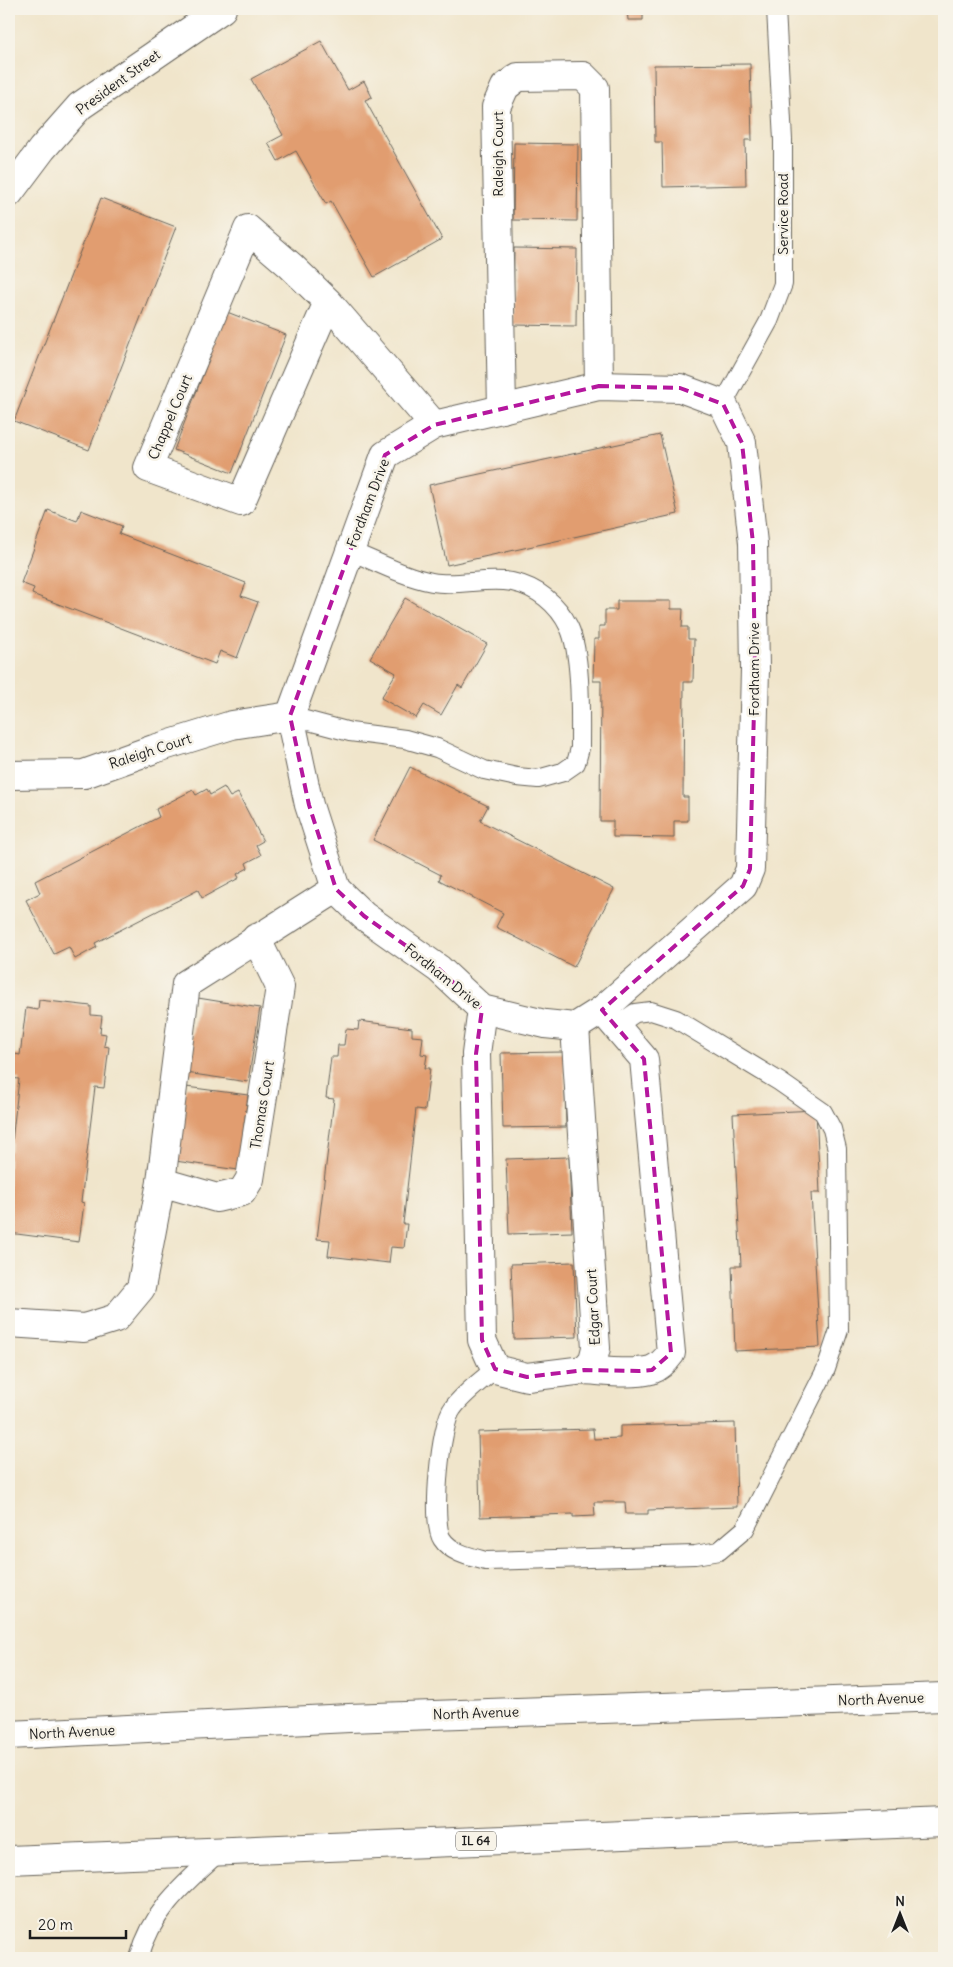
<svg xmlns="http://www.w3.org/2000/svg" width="953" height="1967" viewBox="0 0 953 1967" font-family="Delius,sans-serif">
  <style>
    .building { fill: #e19d6f }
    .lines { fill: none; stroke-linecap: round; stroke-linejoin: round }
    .lane-casing { stroke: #666259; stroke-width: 20 }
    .street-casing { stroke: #666259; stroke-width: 30 }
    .primary-casing { stroke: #666259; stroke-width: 30 }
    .lane { stroke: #fff; stroke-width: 18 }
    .street { stroke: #fff; stroke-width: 28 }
    .primary { stroke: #fff; stroke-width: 28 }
    .marked { fill: none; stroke: #b5179e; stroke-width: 4; stroke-dasharray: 10 6; stroke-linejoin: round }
    .labels { text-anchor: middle; stroke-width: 5; stroke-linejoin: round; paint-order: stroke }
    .shield { fill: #f7f3e8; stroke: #5e5c59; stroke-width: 1 }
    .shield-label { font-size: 12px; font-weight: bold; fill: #1c1c1c }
    .street-label { font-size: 14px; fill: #1c1c1c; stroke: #f7f3e8 }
  </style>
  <rect width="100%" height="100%" fill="#f7f3e8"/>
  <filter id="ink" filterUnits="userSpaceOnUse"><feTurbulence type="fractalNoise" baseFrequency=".02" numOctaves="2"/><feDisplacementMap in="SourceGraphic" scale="10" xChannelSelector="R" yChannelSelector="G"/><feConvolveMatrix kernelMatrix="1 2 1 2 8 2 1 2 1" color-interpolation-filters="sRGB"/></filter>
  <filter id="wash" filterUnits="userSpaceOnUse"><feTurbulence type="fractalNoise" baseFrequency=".0096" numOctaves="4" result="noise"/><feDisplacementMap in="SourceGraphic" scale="20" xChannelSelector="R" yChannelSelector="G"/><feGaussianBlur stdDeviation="1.12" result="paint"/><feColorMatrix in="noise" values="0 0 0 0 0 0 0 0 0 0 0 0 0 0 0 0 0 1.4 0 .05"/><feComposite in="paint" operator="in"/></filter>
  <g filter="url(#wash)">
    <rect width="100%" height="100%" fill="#f0e5cb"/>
    <g id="blocks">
      <g class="building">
        <polygon points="627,9 643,9 643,20 628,20"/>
        <polygon points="321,41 348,90 364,81 372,97 365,100 442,239 374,277 331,201 326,204 296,151 278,161 268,143 283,135 251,79"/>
        <polygon points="750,64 752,140 745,140 746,185 663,187 662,142 655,142 654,65"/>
        <polygon points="514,143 578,144 577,221 513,220"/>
        <polygon points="101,198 176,227 89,450 14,421"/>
        <polygon points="514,248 577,249 576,326 513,325"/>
        <polygon points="227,312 286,335 232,473 174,450"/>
        <polygon points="660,435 678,514 447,565 429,485"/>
        <polygon points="48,510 77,521 81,510 122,526 119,534 246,583 241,596 258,602 237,658 220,651 215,664 32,594 34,588 21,583"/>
        <polygon points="405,598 487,644 462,688 458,685 441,715 424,705 416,718 381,698 396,673 370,658"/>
        <polygon points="617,601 671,601 671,609 683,609 682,627 688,627 688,639 694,639 693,682 684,682 683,797 688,797 688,821 674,821 674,838 613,837 613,821 600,821 601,681 593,681 594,639 599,639 599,626 605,626 605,610 617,610"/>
        <polygon points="410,767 488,806 480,821 614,889 574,967 496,927 503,913 439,880 441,875 373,840"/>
        <polygon points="224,787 230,797 238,793 263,841 256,845 261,855 246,863 248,868 237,874 239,878 202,898 198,890 95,943 97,947 75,959 69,947 54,954 26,900 40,893 35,881 159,817 156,809 193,790 196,795 207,789 210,795"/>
        <polygon points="198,998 260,1008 248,1082 186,1073"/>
        <polygon points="39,1000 91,1006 91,1015 102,1016 100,1033 106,1034 104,1046 109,1047 104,1088 95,1087 81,1202 84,1203 79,1242 9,1233 9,1151 11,1151 19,1079 11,1078 15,1054 20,1055 26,1008 38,1010"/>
        <polygon points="359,1021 412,1028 412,1036 423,1037 421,1054 427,1055 425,1068 430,1068 425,1110 416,1109 403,1224 407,1224 404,1248 391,1247 389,1263 328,1256 330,1240 317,1239 334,1099 326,1098 331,1057 337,1057 338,1045 344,1045 346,1029 358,1030"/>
        <polygon points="564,1052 566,1127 503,1128 501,1053"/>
        <polygon points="186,1087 248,1095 238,1170 175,1161"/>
        <polygon points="816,1110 820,1193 811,1193 820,1347 735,1351 732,1266 741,1266 733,1114"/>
        <polygon points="569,1157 572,1232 509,1234 506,1159"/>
        <polygon points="574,1262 577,1337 514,1339 511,1264"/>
        <polygon points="735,1423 737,1507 648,1510 648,1514 626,1514 625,1502 594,1502 595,1516 573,1517 573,1514 480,1517 478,1432 593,1429 594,1439 620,1438 620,1426"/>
      </g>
    </g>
  </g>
  <g filter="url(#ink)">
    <use href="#blocks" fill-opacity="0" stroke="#666259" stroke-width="1"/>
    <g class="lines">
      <defs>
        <g id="lane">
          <polyline points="723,404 769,321 783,284 783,140 776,9"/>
          <path d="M290 716 350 732 405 739 437 748 484 770 517 777 538 779 563 772 576 763 580 748C580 717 582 655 569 627 558 604 537 587 512 582 485 577 458 587 432 582 405 577 375 561 350 551"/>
          <path d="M495 1369C481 1381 464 1393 453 1408 440 1423 431 1523 442 1539 451 1553 471 1557 486 1561L695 1555 719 1551 745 1529 826 1369 839 1330 837 1149 832 1129 823 1112 780 1082 676 1019 651 1011 635 1013 616 1026"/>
          <path d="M139 1958C152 1910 184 1884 219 1852"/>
        </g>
        <g id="street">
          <polyline points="9,193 42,149 80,106 222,9"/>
          <polyline points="328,302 241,502 148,468 248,229 291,266 328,302 434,425"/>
          <polygon points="599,386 680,388 723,404 742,443 753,543 755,669 750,869 743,886 602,1010 575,1027 545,1024 482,1009 439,969 364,916 336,889 309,805 290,716 385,455 434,425"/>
          <polyline points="502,409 496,107 505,87 518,77 583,76 595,88 599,386"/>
          <polyline points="9,775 84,774 154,749 232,725 290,716"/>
          <polyline points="482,1009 476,1054 482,1340 495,1369 527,1377 584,1370 593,1360 596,1348 575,1027"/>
          <polyline points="161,1182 217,1198 242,1192 250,1179 280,987 256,938"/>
          <polyline points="9,1323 84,1328 116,1318 141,1288 161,1182 186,984 336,889"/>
          <path d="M584 1370C603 1371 632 1375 651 1370 660 1367 666 1360 671 1353L644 1059 602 1010"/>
        </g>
        <g id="primary">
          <polyline points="9,1735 349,1718 944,1697"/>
          <polyline points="9,1860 944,1822"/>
        </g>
      </defs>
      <use href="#lane" class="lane-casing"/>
      <use href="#street" class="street-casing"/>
      <use href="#primary" class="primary-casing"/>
      <use href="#lane" class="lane"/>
      <use href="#street" class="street"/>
      <use href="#primary" class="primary"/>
    </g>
  </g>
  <path class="marked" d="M599 386 680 388 723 404 742 443 753 543 755 669 750 869 743 886 602 1010 644 1059 671 1353 652 1370 639 1371 584 1370 527 1377 495 1369 482 1340 476 1054 482 1009 439 969 364 916 336 889 309 805 290 716 385 455 434 425Z"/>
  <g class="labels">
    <rect class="shield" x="456" y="1831.5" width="40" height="19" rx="4"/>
    <g class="shield-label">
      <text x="476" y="1845">IL 64</text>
    </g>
    <g class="street-label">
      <text transform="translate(118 82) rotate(-36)" y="5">President Street</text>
      <text transform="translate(498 154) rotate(-90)" y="5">Raleigh Court</text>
      <text transform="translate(783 214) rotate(-90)" y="5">Service Road</text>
      <text transform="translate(170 417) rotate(-67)" y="5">Chappel Court</text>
      <text transform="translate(368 503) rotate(-69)" y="5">Fordham Drive</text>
      <text transform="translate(754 669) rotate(-90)" y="5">Fordham Drive</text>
      <text transform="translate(150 751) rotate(-18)" y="5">Raleigh Court</text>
      <text transform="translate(443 976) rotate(39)" y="5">Fordham Drive</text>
      <text transform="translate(262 1105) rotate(-81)" y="5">Thomas Court</text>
      <text transform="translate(593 1307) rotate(-93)" y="5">Edgar Court</text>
      <text transform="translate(881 1699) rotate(-2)" y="5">North Avenue</text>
      <text transform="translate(476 1713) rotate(-2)" y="5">North Avenue</text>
      <text transform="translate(72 1732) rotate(-3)" y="5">North Avenue</text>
    </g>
  </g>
  <rect width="953" height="1967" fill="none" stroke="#f7f3e8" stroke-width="30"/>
  <g transform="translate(900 1914)" stroke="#f7f3e8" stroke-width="4" paint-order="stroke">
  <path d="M0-4L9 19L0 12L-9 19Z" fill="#1c1c1c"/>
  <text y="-8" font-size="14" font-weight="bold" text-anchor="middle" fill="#1c1c1c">N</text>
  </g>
  <path d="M30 1930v8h96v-8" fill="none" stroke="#1c1c1c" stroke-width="2.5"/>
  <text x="38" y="1930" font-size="15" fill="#1c1c1c" stroke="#f7f3e8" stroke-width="4" paint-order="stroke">20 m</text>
</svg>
